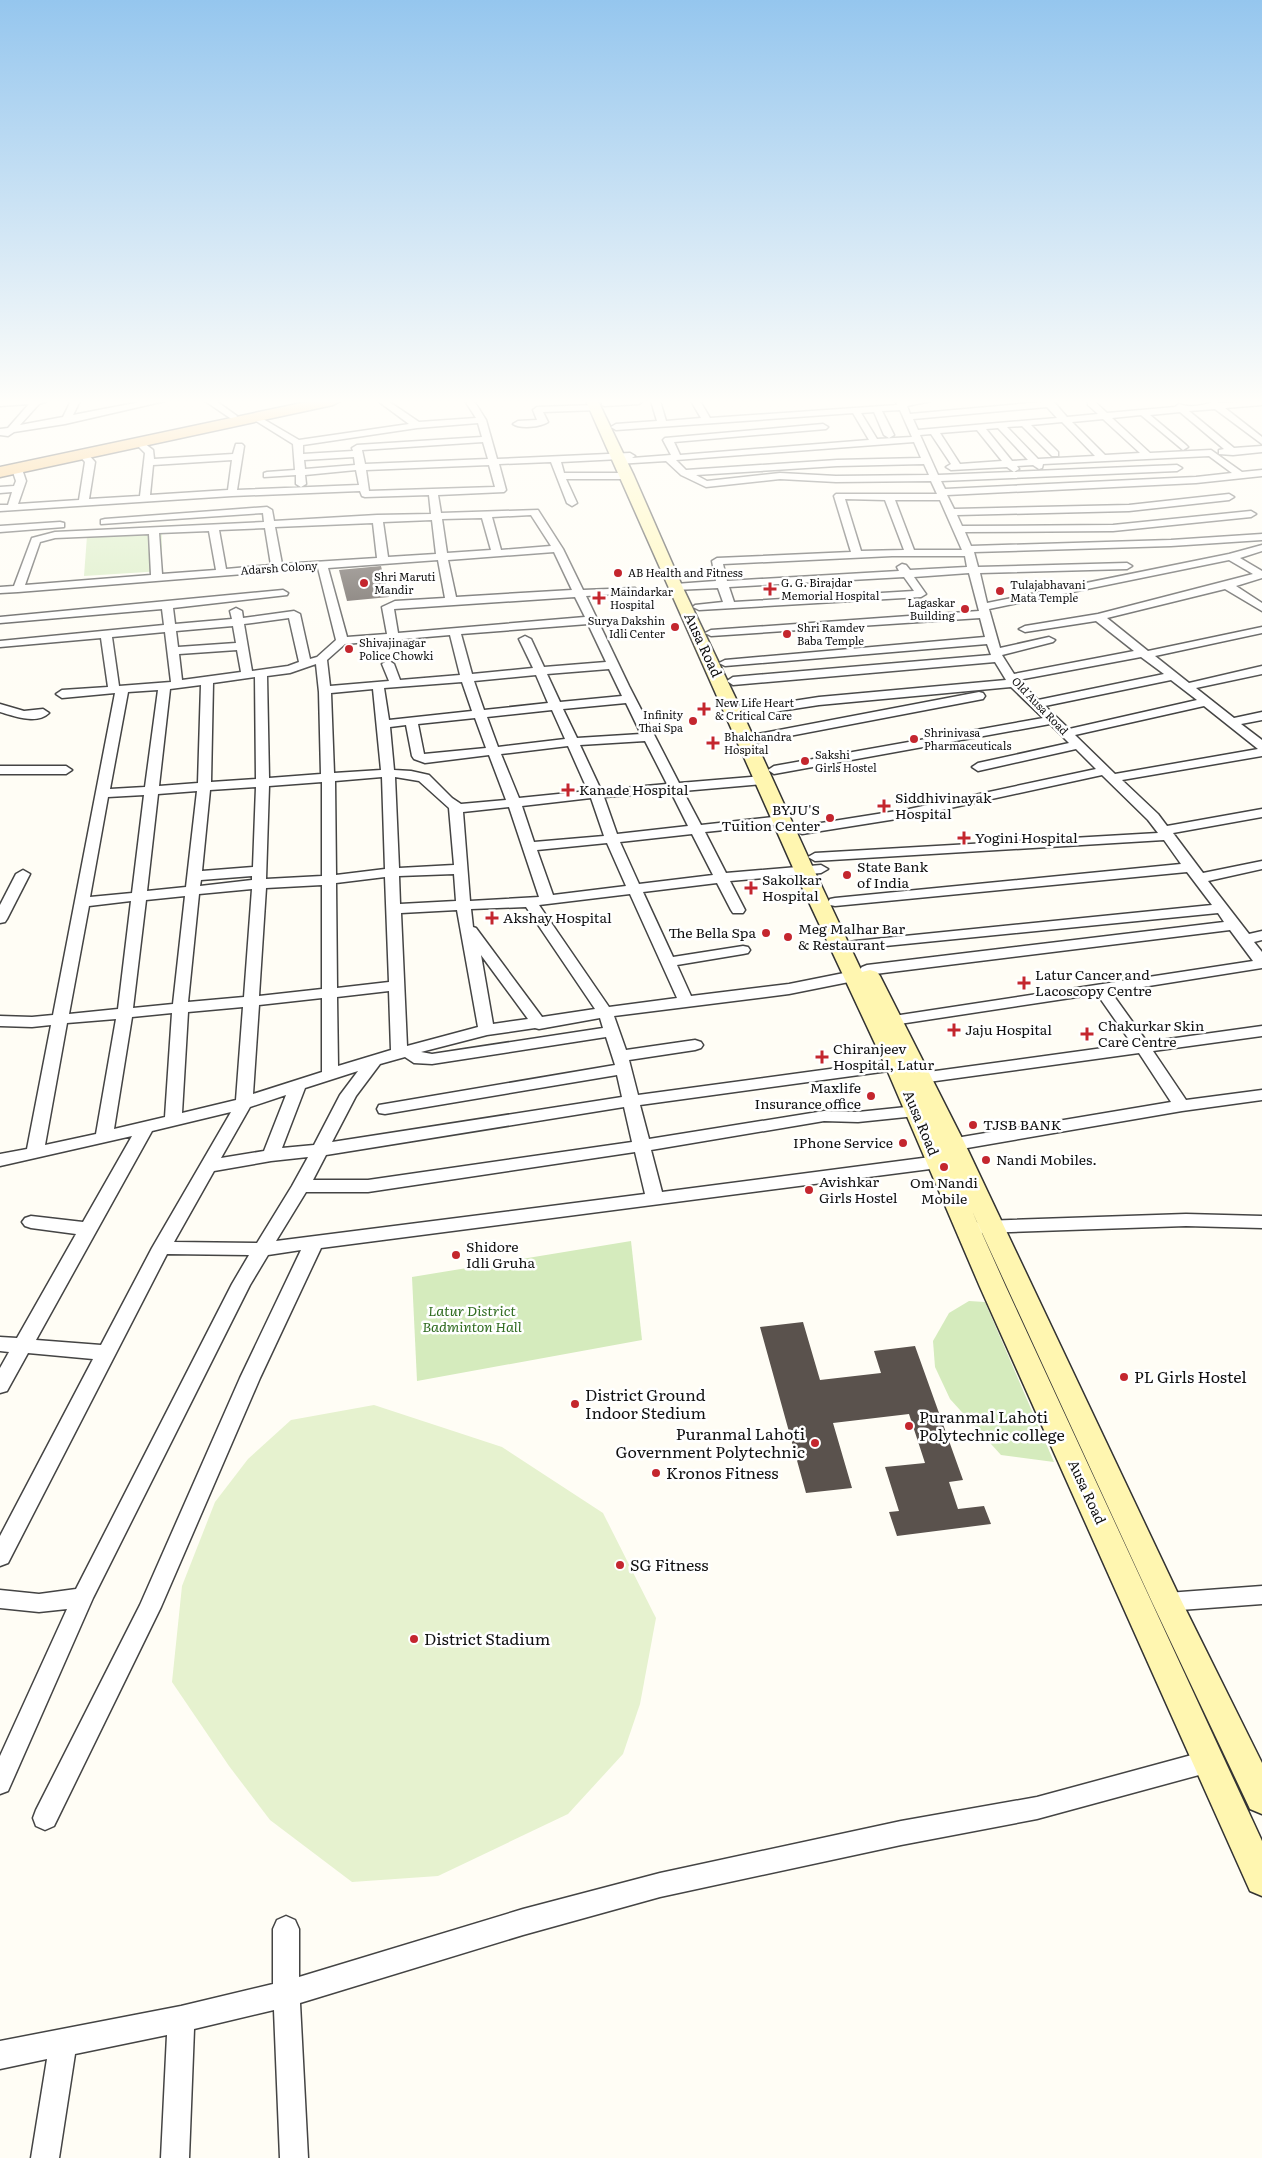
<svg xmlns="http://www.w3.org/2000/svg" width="1262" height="2158" viewBox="0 0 1262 2158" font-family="Literata,serif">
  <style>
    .green { fill: #d5ebbd }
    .pitch { fill: #e6f2cf }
    .building { fill: #5a524d }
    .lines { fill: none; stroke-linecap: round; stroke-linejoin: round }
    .minor-casing { stroke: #444; stroke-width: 3 }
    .secondary-casing { stroke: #333; stroke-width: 3 }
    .trunk-casing { stroke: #222; stroke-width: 3 }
    .minor { fill: #fff; fill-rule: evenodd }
    .secondary { fill: #fff6b0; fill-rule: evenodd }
    .trunk { fill: #f7bc64; fill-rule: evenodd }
    .poi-dot { fill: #c4262e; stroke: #fff; stroke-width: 2 }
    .labels { text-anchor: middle; stroke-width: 5; stroke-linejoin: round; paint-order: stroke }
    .far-street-label { font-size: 11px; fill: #111; stroke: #fff }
    .far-poi-label { font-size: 11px; fill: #111; stroke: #fff; text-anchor: start }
    .street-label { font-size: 14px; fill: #111; stroke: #fff }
    .poi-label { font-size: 14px; fill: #111; stroke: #fff; text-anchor: start }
    .park-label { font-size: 14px; font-style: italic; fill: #2f6b1f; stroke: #fff }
    .near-poi-label { font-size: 16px; fill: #111; stroke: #fff; text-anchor: start }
  </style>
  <rect width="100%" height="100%" fill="#fffdf5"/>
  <g class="green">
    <polygon points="162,530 162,571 84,576 87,536"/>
    <polygon points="631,1241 642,1340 417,1381 412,1277"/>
    <polygon points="969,1301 985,1302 1054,1462 1001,1455 950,1399 935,1367 933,1341 949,1313"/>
  </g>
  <polygon class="pitch" points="374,1405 502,1447 603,1513 656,1618 640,1704 623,1754 568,1814 438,1876 352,1882 270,1820 229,1766 172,1682 182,1586 215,1502 248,1459 291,1420"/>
  <g class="building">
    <polygon points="381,566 389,597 347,601 339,570"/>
    <polygon points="803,1322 820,1380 881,1373 874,1351 915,1346 963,1480 949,1482 958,1509 984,1506 991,1524 897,1536 889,1512 899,1511 885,1467 925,1463 909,1414 833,1423 852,1488 806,1493 760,1327"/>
  </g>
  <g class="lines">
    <defs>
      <g id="minor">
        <polygon points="0,401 47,401 39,404 20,425 63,417 71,401 80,401 73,415 145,401 165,401 65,424 14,432 8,436 0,435 0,429 8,428 29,404 0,406"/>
        <polygon points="205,401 216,401 237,416 236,418 230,418"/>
        <path d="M378 401H388L419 422 476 418 465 401H474L486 420 497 459 630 453 635 456 632 458 671 455 663 440 665 438 823 424 828 427 826 429 674 442 680 455 869 440 853 413 616 430 611 427 616 424 657 421 651 401H660L666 421 701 418 691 401H700L710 418 897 405 896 401H931L907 406 910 414 1053 401 1067 417 1098 414 1088 405V401H1094L1107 413 1175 407 1179 404C1188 408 1205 406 1214 401L1219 403 1262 401V405L1225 408 1262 437V444L1215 409 1189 411 1234 448 1262 446V452L1233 455 1219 454V450L1224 449 1180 412 1150 415 1186 445 1188 447 1183 450 1141 415 1112 418 1150 453 1211 450 1242 472 1262 470V476L1196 483 947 495 954 509 1129 505 1229 494 1234 497 1229 500 1129 511 957 515 962 526 1113 525 1251 511 1256 514 1251 517 1113 531 965 532 971 546 1171 540 1262 534V540L1171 546 974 552 978 567 1127 563 1132 566 1127 569 980 573 987 603 1229 554 1262 545V551L1240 558 1262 571V578L1236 586 1262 603V611L1225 589 1107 618 1148 651 1262 627V633L1155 656 1189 683 1262 666V674L1196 688 1234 718 1262 712V720L1241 724 1262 740V756L1122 780 1158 814 1167 826 1262 809V817L1173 833 1203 873 1262 861V869L1208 881 1249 934 1262 931V940L1254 942 1262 952V968L1111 992 1147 1042 1262 1026V1036L1153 1051 1186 1100 1262 1090V1100L1182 1111 944 1152 938 1150 936 1146 938 1142 944 1140 1171 1102 1139 1053 921 1083 915 1082 913 1078 915 1074 921 1073 1132 1044 1097 994 893 1025 887 1023 885 1020 887 1017 1253 961 1230 930 867 975 862 973 859 970 862 967 867 965 1224 922 1218 913 855 949 850 948 848 945 850 942 855 941 1212 905 1187 872 835 906 830 905 828 902 830 899 835 898 1181 864 1164 840 815 861 808 857 815 853 1158 833 1148 820 1102 775 909 817 802 834 795 830 802 826 909 809 1096 769 1076 749 978 771 972 767 978 763 1069 743 1050 724 774 774 768 770 774 766 1043 718 1011 687 819 705 747 716 741 712 747 708 819 697 1006 680 995 662 733 685 727 681 733 677 991 655 987 644 725 666 719 663 725 660 985 637 980 618 711 636 705 633 711 630 979 611 969 573 914 577 926 594 921 597 699 610 693 607 695 605 723 602 718 588 675 590 670 587 675 584 716 581 712 561 717 558 851 552 834 496 836 494H937L931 481 836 482 780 479 706 487 681 475 666 461 617 464 615 462 620 459 561 462 564 473H627L632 476 627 479H566L577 503 572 506 567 503 551 462 499 464 506 490 504 492 438 495 441 513 538 510 563 549 583 590 635 588 636 590 631 593 586 596 629 686 679 783 763 776 769 780 763 784 683 791 701 825 782 816 789 820 782 824 705 832 726 873 821 865 828 869 821 873 730 881 745 910 743 913H733L731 910 717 883 643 892 673 957 743 946 748 947 750 950 748 953 743 954 677 965 691 996 789 984 854 971 859 973 862 976 859 979 854 981 789 994 614 1016 626 1050 695 1040 701 1042 703 1045 701 1048 695 1050 629 1060 638 1095 896 1060 902 1061 904 1065 902 1069 896 1070 640 1105 649 1139 824 1111 858 1112 916 1106 922 1107 924 1111 922 1115 916 1116 858 1122 824 1121 651 1150 662 1192 938 1156 944 1158 947 1162 944 1166 938 1168 321 1248 260 1378 161 1607 54 1826 45 1830 36 1826 33 1818 36 1810 140 1605 240 1378 301 1250 268 1255 250 1285 93 1598 8 1791 0 1794V1756L67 1609 39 1612 0 1608V1590L39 1594 76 1589 232 1284 249 1255 167 1254 8 1563 0 1566V1536L93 1359 28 1353 7 1391 0 1393V1368L9 1352 0 1351V1337L17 1338 76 1234 31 1228 25 1226 22 1222 25 1218 31 1216 83 1222 132 1136 0 1166V1154L27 1149 51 1025 32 1027 0 1026V1016L32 1017 53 1015 115 693 62 698 56 694 62 690 108 687 101 638 0 647V641L164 625 162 609 0 623V617L283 590 288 593 287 595 173 608 175 624 232 619 230 611 236 608 242 611 243 618 294 611 300 614 310 659 317 657 336 640 318 568 18 592 0 593V587L14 586 32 538 55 532 264 522 263 513 101 524V520L105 519 267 507 272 510 274 521 377 515 431 514 429 495 365 497 362 496 360 491 232 496 0 511V505H8L12 492 0 493V487L14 486 16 481 12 469 17 466 22 469 26 481 18 504 79 500 85 462 78 454 83 451 86 452 95 462 89 499 140 496 145 453 134 442 139 439 153 450 154 459 233 454 236 444H242L244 446 237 490 359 485 356 470 305 475 306 484 301 487 296 484V475L264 477V473L267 472 295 470 293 444 251 418 252 416H258L299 440 409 424ZM1047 407 1057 418 918 430 913 419ZM900 410 912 437 877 439 861 413 874 412 884 435 889 438 894 435 882 411ZM1103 419 1140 453 1105 455 1072 422ZM1062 422 1095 456 1038 459 1007 427 1022 426 1052 456H1058V452L1031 425ZM478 423 482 437 357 445 352 448 353 451 303 454V445L417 428ZM998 428 1028 460 1012 461 986 429ZM977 430 1002 461 960 464 940 433ZM931 434 951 464 946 467 951 470 1007 467 1014 472 1019 469 1017 466 1033 465 1039 469 1042 468 1043 464 1209 456 1232 473 1196 477 945 489 941 481 1177 471 1182 468 1177 465 938 475 920 435ZM483 442 488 459 365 464 362 450ZM914 442 921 458 837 460 686 470 676 460ZM354 457 355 465 305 469 304 460ZM232 460 228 490 150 495 153 465ZM924 464 929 475 836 476 780 473 707 481 696 475 837 466ZM489 465 495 487 369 491 366 470ZM845 499 885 500 904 550 861 551ZM895 500H940L962 550H914ZM531 515 551 546 501 550 492 517ZM482 518 491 550 447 553 442 519ZM432 520 436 554 388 557 383 522ZM373 523 377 558 282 564 275 527ZM265 528 271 565 226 569 219 530ZM209 531 216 570 162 574 159 533ZM149 534 151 575 25 585 40 542 55 538ZM554 552 572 590 456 597 448 560ZM892 556H965L967 567 910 570 906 565 902 564 897 567 899 571 727 581 723 564ZM438 560 445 598 395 601 382 607 387 634 347 637 328 568ZM1229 560 1253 574 1098 614 1025 626 1019 629 1025 632 1096 621 1134 651 1014 674 1002 655 1053 642 1055 640 1049 637 1000 648 989 609ZM904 577 914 591 734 602 729 587ZM575 597 585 617 398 633 394 609ZM289 618 299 662 288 666 252 671 244 624ZM588 624 606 662 544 667 531 639 525 636 519 639 533 668 472 674 461 634ZM233 626 236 643 178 647 176 631ZM165 632 171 682 119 686 112 637ZM450 635 460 675 400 680 394 664 388 660 382 664 389 681 330 686 327 660 345 644ZM237 650 241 672 182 680 179 654ZM1141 657 1164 674 1038 700 1018 680ZM316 664 319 692 321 774 269 778 267 676 290 673ZM609 669 622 696 560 702 547 674ZM536 675 548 703 484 710 474 681ZM255 677 256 779 211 782 213 683ZM1171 680 1197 700 1069 729 1045 706ZM462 682 472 711 389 720 384 688ZM201 685 198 783 159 786 170 689ZM373 689 381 770 334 773 331 693ZM158 690 145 787 110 789 128 692ZM626 703 641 734 577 738 563 709ZM1204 706 1258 749 1115 774 1075 735ZM552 710 565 739 498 747 487 717ZM475 718 486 748 424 754 418 724ZM406 725 412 756 414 759 425 763 489 755 506 800 461 804 452 798 429 775 411 771 394 770 390 727ZM645 741 667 784 601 790 580 745ZM568 746 588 791 519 798 501 754ZM382 777 385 869 336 875 335 781ZM395 777 419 781 449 808 454 865 399 868ZM322 782V876L266 879 269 786ZM256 787 253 867 202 871 210 790ZM197 791 186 887 147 891 158 794ZM671 792 688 826 617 834 604 797ZM144 795 132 893 90 897 108 797ZM591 798 604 836 534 842 522 806ZM509 807 539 897 470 901 463 812ZM692 834 713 875 639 884 620 842ZM607 843 626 886 553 895 537 850ZM454 874 456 901 400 904 399 876ZM252 876V880L200 886 201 880ZM385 877 389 982 337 988 336 883ZM322 885V989L259 996 266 888ZM252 889 244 997 188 1002 199 894ZM630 894 677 998 609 1007 539 905ZM185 896 173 1004 133 1008 146 900ZM131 901 118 1009 69 1014 89 906ZM526 907 595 1009 542 1017 476 928 473 927 471 909ZM457 910 478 1027 407 1046 401 913ZM481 955 528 1019 493 1024ZM389 991 391 1050 338 1066 337 997ZM322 998V1072L253 1094 259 1005ZM243 1007 236 1100 182 1113 188 1012ZM172 1013 165 1117 114 1129 132 1017ZM600 1018 603 1028 432 1054 421 1052 487 1035 535 1028 539 1029ZM116 1019 96 1134 45 1145 67 1023ZM606 1037 615 1065 385 1104 379 1105 377 1109 379 1113 385 1114 617 1075 622 1097 332 1142 356 1096 380 1064 405 1057 414 1063 432 1064ZM358 1071 340 1095 314 1145 282 1148 305 1088ZM286 1095 264 1151 221 1158 250 1107ZM624 1107 632 1142 368 1180H313L326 1155ZM231 1112 152 1248 101 1345 36 1340 152 1131ZM635 1152 645 1194 276 1241 306 1192H368ZM308 1157 292 1186 257 1243 174 1242 214 1171 271 1161Z"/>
        <polygon points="602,401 643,401 639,404 605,406 602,405"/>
        <path d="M595 405 599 408 598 410 543 412 548 422C541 427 520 429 513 424L518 421 537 420 533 410 537 407Z"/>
        <polygon points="60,522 64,523 64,527 0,532 0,526"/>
        <polygon points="979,692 983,693 985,696 983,699 758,742 752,738 758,734"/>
        <path d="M0 704 24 711 43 709 49 713C37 725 14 716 0 712Z"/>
        <polygon points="0,766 66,766 72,770 66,774 0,774"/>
        <polygon points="23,870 30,874 7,919 5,922 0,923 0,905 16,874"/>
        <polygon points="1186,1214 1262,1216 1262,1228 1186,1226 982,1233 976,1231 973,1227 976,1223 982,1221"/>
        <polygon points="1262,1586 1262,1604 1167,1611 1159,1609 1156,1602 1159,1595 1167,1593"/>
        <polygon points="1210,1750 1218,1753 1222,1761 1218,1769 1210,1772 1037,1819 901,1845 660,1897 523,1935 300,2003 308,2158 280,2158 274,2010 194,2029 189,2158 161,2158 167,2035 75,2054 59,2158 31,2158 47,2059 0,2069 0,2041 181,2006 273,1984 273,1929 277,1920 286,1916 295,1920 299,1929 299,1977 523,1909 660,1873 901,1821 1037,1797"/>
      </g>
      <polygon id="secondary" points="586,401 598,401 634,476 683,588 737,701 814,870 862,972 870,970 877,972 880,976 965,1144 1180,1598 1262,1763 1262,1814 1250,1809 1152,1602 972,1211 1006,1287 1262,1841 1262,1896 1250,1891 980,1287 885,1065 794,870"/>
      <polygon id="trunk" points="311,401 340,401 333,405 0,477 0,467"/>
    </defs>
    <use href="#minor" class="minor-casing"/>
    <use href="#secondary" class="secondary-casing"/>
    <use href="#trunk" class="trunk-casing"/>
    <use href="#minor" class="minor"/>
    <use href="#secondary" class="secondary"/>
    <use href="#trunk" class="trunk"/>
  </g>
  <linearGradient id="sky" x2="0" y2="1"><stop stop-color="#95c6ee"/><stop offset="0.57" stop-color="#fffefa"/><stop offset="1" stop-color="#fffefa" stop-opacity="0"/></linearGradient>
  <rect width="1262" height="704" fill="url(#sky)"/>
  <g class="poi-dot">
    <circle cx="618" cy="573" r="5"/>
    <circle cx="364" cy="583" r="5"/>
    <path d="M767.5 581.5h5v5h5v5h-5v5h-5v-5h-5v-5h5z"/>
    <circle cx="1000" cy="591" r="5"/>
    <path d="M596.5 590.5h5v5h5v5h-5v5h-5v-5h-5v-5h5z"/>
    <circle cx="965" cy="609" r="5"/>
    <circle cx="675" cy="627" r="5"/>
    <circle cx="787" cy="634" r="5"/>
    <circle cx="349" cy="649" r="5"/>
    <path d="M701.5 701.5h5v5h5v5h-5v5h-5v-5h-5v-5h5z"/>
    <circle cx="693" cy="721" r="5"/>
    <circle cx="914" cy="739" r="5"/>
    <path d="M710.5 735.5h5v5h5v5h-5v5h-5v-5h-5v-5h5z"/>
    <circle cx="805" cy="761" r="5"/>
    <path d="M565.5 782.5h5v5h5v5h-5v5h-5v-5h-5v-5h5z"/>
    <path d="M881.5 798.5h5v5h5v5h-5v5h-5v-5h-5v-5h5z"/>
    <circle cx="830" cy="818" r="5"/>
    <path d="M961.5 830.5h5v5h5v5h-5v5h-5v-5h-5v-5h5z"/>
    <circle cx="847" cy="875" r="5"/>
    <path d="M748.5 880.5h5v5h5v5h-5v5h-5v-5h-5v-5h5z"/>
    <path d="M489.5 910.5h5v5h5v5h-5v5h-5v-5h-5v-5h5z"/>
    <circle cx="766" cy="933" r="5"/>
    <circle cx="788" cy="937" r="5"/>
    <path d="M1021.5 975.5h5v5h5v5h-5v5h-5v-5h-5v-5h5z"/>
    <path d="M951.5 1022.5h5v5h5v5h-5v5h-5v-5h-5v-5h5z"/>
    <path d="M1084.5 1026.5h5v5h5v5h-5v5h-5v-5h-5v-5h5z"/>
    <path d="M819.5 1049.5h5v5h5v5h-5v5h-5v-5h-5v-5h5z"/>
    <circle cx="871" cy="1096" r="5"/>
    <circle cx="973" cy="1125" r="5"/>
    <circle cx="903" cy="1143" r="5"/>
    <circle cx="986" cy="1160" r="5"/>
    <circle cx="944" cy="1167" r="5"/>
    <circle cx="809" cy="1190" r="5"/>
    <circle cx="456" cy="1255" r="5"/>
    <circle cx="1124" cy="1377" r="5"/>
    <circle cx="575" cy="1404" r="5"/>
    <circle cx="909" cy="1426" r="5"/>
    <circle cx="815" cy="1443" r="5"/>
    <circle cx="656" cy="1473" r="5"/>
    <circle cx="620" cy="1565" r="5"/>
    <circle cx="414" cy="1639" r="5"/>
  </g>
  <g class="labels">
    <g class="far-street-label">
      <text transform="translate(279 568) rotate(-4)" y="4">Adarsh Colony</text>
      <text transform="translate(1040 706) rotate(46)" y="4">Old Ausa Road</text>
    </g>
    <g class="far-poi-label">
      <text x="628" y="577">AB Health and Fitness</text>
      <text x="374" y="581">Shri Maruti<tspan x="374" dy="13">Mandir</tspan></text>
      <text x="781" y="587">G. G. Birajdar<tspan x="781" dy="13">Memorial Hospital</tspan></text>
      <text x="1010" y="589">Tulajabhavani<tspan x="1010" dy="13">Mata Temple</tspan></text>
      <text x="610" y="596">Maindarkar<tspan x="610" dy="13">Hospital</tspan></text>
      <text x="955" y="607" text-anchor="end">Lagaskar<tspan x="955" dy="13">Building</tspan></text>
      <text x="665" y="625" text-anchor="end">Surya Dakshin<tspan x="665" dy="13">Idli Center</tspan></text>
      <text x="797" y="632">Shri Ramdev<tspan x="797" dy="13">Baba Temple</tspan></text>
      <text x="359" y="647">Shivajinagar<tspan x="359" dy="13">Police Chowki</tspan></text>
      <text x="715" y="707">New Life Heart<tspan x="715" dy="13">&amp; Critical Care</tspan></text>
      <text x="683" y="719" text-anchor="end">Infinity<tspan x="683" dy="13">Thai Spa</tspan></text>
      <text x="924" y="737">Shrinivasa<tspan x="924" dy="13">Pharmaceuticals</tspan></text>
      <text x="724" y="741">Bhalchandra<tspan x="724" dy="13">Hospital</tspan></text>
      <text x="815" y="759">Sakshi<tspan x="815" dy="13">Girls Hostel</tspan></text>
    </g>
    <g class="street-label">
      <text transform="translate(703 645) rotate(65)" y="5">Ausa Road</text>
      <text transform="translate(921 1123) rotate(67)" y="5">Ausa Road</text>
      <text transform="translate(1087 1492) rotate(65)" y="5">Ausa Road</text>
    </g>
    <g class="poi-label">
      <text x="579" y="795">Kanade Hospital</text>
      <text x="895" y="803">Siddhivinayak<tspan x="895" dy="16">Hospital</tspan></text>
      <text x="820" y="815" text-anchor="end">BYJU'S<tspan x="820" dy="16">Tuition Center</tspan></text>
      <text x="975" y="843">Yogini Hospital</text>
      <text x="857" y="872">State Bank<tspan x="857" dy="16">of India</tspan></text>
      <text x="762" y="885">Sakolkar<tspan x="762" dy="16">Hospital</tspan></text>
      <text x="503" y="923">Akshay Hospital</text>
      <text x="798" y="934">Meg Malhar Bar<tspan x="798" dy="16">&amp; Restaurant</tspan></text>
      <text x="756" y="938" text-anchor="end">The Bella Spa</text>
      <text x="1035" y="980">Latur Cancer and<tspan x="1035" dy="16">Lacoscopy Centre</tspan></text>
      <text x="1098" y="1031">Chakurkar Skin<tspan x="1098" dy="16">Care Centre</tspan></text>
      <text x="965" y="1035">Jaju Hospital</text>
      <text x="833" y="1054">Chiranjeev<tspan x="833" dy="16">Hospital, Latur</tspan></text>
      <text x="861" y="1093" text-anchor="end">Maxlife<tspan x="861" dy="16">Insurance office</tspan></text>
      <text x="983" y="1130">TJSB BANK</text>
      <text x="893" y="1148" text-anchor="end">IPhone Service</text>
      <text x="996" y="1165">Nandi Mobiles.</text>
      <text x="819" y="1187">Avishkar<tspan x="819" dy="16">Girls Hostel</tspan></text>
      <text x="944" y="1188" text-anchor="middle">Om Nandi<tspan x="944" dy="16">Mobile</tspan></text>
      <text x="466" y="1252">Shidore<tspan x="466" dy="16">Idli Gruha</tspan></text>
    </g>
    <g class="park-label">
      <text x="472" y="1316">Latur District<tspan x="472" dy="16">Badminton Hall</tspan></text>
    </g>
    <g class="near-poi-label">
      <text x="1134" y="1383">PL Girls Hostel</text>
      <text x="585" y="1401">District Ground<tspan x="585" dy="18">Indoor Stedium</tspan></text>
      <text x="919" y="1423">Puranmal Lahoti<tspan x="919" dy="18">Polytechnic college</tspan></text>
      <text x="805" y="1440" text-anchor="end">Puranmal Lahoti<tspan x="805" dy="18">Government Polytechnic</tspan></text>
      <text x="666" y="1479">Kronos Fitness</text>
      <text x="630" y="1571">SG Fitness</text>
      <text x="424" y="1645">District Stadium</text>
    </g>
  </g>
</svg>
